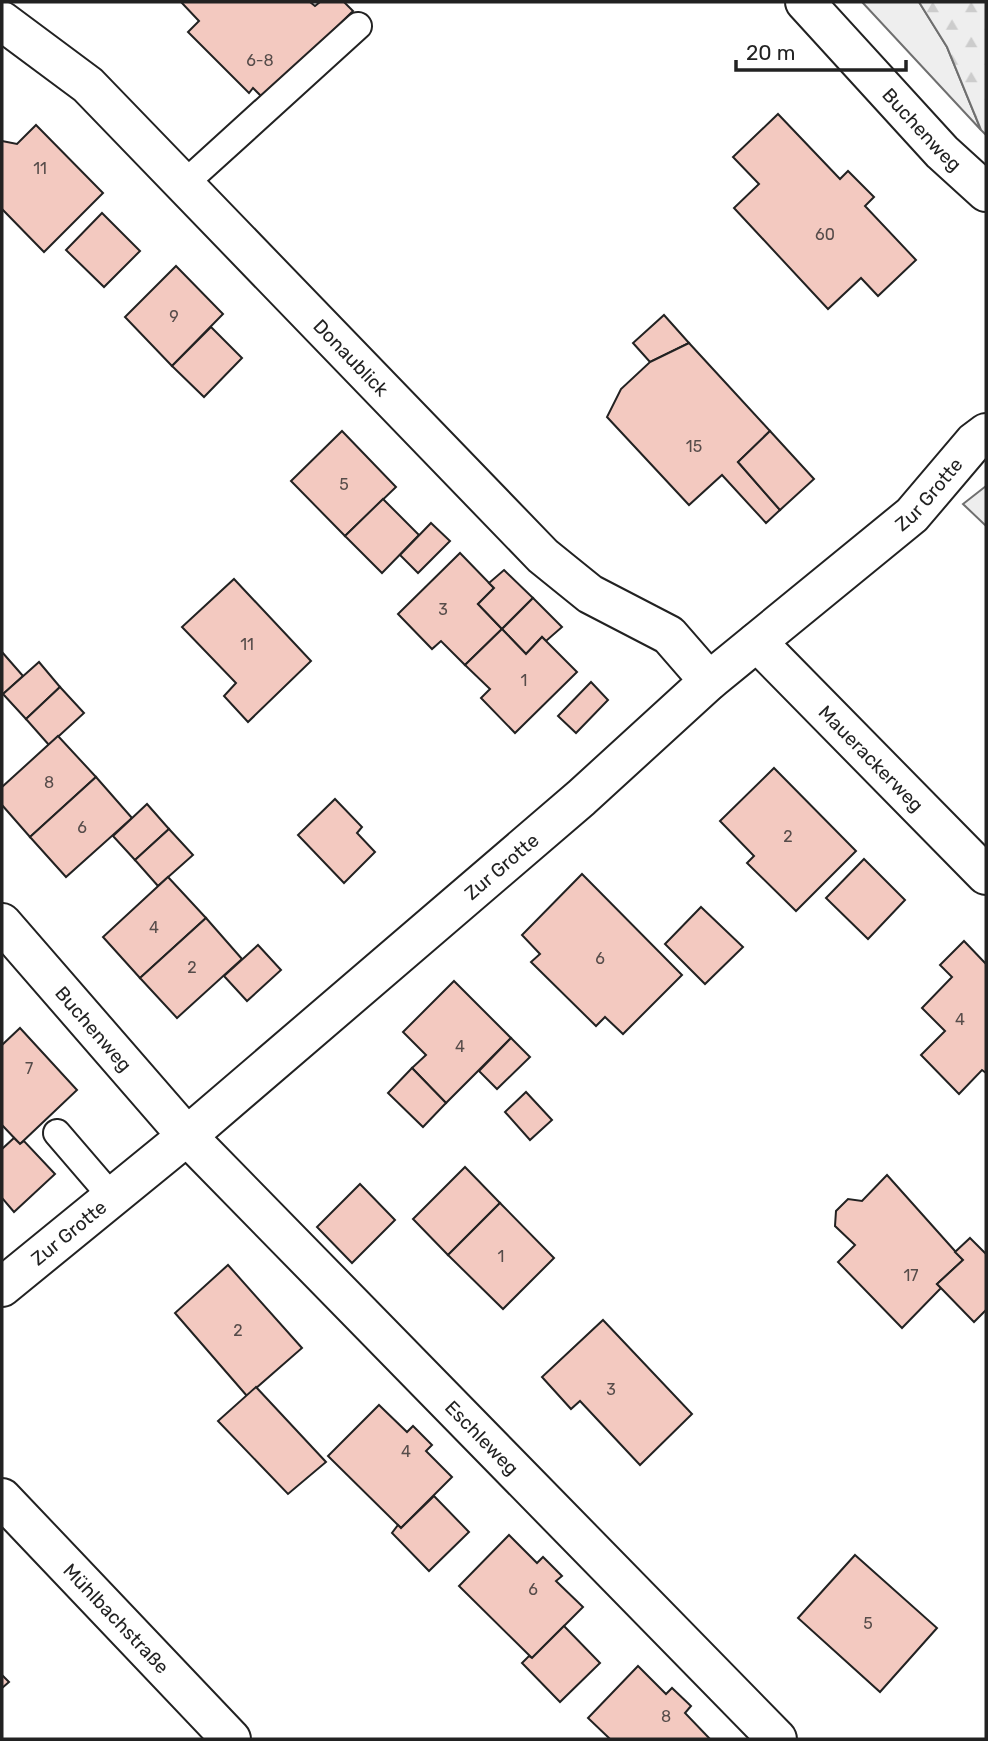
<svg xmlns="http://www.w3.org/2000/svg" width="988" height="1741" viewBox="0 0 988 1741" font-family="Rubik,sans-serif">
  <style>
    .grass { fill: #eee; stroke: #6f6f6f; stroke-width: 2 }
    .forest { fill: url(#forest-firs); stroke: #6f6f6f; stroke-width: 2 }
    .building { fill: #f3c9c0; stroke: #222; stroke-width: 2 }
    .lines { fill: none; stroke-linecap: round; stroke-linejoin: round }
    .lane-casing { stroke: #222; stroke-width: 30 }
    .street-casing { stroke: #222; stroke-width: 42 }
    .secondary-casing { stroke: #222; stroke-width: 42 }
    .lane { stroke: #fff; stroke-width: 26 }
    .street { stroke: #fff; stroke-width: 38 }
    .secondary { stroke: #fff; stroke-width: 38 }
    .labels { text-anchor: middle; stroke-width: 5; stroke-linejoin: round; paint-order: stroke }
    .number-label { font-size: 16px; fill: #564c4a }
    .street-label { font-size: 19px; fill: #222; stroke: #fff }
  </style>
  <defs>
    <pattern id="forest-firs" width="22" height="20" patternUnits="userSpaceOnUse" patternTransform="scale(1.75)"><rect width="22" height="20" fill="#eee"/><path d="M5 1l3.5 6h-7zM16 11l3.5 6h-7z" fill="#ccc"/></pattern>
  </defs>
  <rect width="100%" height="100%" fill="#fff"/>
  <g class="grass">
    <polygon points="862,2 919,2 947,47 981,130"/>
    <polygon points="986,486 986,526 963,504"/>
  </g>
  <polygon class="forest" points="919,2 986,2 986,135 981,130 947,47"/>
  <g class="building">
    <polygon points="181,2 310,2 315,6 320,2 344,2 353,11 264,99 253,88 249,93 188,32 199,21"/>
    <polygon points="778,114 840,179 848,171 874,197 865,206 916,260 878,296 861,278 828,309 734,208 759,184 733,157"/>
    <polygon points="36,125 103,193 44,252 2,209 2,141 17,144"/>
    <polygon points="102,213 140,251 104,287 66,250"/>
    <polygon points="176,266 223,314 172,366 125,317"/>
    <polygon points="664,315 689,343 650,362 633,343"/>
    <polygon points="211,327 242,358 204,397 172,366"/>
    <polygon points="689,343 770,431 738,462 780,510 766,523 722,475 689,505 607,417 621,389 650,362"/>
    <polygon points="342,431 396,487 345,536 291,481"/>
    <polygon points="770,431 814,479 780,510 738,462"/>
    <polygon points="383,499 419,535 382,573 345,536"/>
    <polygon points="431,523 450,541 418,573 400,555"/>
    <polygon points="460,553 494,588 478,604 502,629 465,665 441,641 432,649 398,614"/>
    <polygon points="504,570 533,598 502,629 478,604 494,588 489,583"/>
    <polygon points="234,579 311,661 248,722 224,696 236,683 182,627"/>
    <polygon points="533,598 562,627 546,641 542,637 526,654 502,629"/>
    <polygon points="502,629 526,654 542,637 577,672 515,733 481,698 490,689 465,665"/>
    <polygon points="2,652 23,676 2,695"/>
    <polygon points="39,662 60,687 26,719 3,694"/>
    <polygon points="591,682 608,700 576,733 558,716"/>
    <polygon points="60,687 84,713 49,745 26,719"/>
    <polygon points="58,736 96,777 30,837 2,805 2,787"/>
    <polygon points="774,768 856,851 796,911 747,863 754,856 720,821"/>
    <polygon points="96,777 132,818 66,877 30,837"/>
    <polygon points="335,799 362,827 357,833 375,852 344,883 298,835"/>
    <polygon points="147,804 169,829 135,860 113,836"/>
    <polygon points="169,829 193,855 158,886 135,860"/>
    <polygon points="864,859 905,900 868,939 826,898"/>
    <polygon points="582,874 682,975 623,1034 605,1017 596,1026 531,962 540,954 522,935"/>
    <polygon points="168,877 206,918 140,978 103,937"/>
    <polygon points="701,907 743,947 705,984 665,944"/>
    <polygon points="206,918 242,959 177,1018 140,978"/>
    <polygon points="964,941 986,964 986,1073 982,1070 959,1094 921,1055 945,1031 922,1008 952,977 940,965"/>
    <polygon points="258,945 281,970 247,1001 224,976"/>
    <polygon points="454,981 511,1038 446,1103 412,1068 426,1055 403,1032"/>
    <polygon points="20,1028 77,1090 20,1144 2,1125 2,1045"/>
    <polygon points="511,1038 530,1057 497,1089 479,1071"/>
    <polygon points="412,1068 446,1103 423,1127 388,1093"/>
    <polygon points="526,1092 552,1120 530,1140 505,1112"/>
    <polygon points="14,1138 20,1144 24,1141 55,1174 14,1212 2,1198 2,1149"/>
    <polygon points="465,1167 500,1203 448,1255 413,1219"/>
    <polygon points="887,1175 963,1260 937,1284 941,1288 902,1328 838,1262 855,1245 835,1226 836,1211 848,1199 862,1201"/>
    <polygon points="360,1184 395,1220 352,1263 317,1227"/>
    <polygon points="500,1203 554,1258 503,1309 448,1255"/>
    <polygon points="970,1238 986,1254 986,1310 974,1322 937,1284 963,1260 955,1252"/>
    <polygon points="228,1265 302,1348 247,1396 175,1313"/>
    <polygon points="603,1320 692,1414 640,1465 580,1401 571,1409 542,1377"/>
    <polygon points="256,1387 326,1462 288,1494 218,1421"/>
    <polygon points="379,1405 407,1432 413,1426 432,1445 426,1451 452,1477 401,1528 328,1456"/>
    <polygon points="434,1496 469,1532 429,1571 392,1533 398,1525 401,1528"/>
    <polygon points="509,1535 537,1563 543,1557 562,1576 556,1581 583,1607 532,1658 459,1586"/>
    <polygon points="855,1555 937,1628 880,1692 798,1618"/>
    <polygon points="564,1626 600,1663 560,1702 522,1663 529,1656 532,1658"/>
    <polygon points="638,1666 666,1694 672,1688 691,1706 685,1713 710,1739 610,1739 588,1718"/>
    <polygon points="2,1675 9,1682 2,1688"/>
  </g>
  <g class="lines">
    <defs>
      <g id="lane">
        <polyline points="184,184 358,26"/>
        <polyline points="57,1133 112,1197"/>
      </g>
      <g id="street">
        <path id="s1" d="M805 2 942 152 986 192"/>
        <path id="s2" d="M2 21 88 85 543 556 590 594 669 635 709 681"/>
        <path id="s3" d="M757 642 986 875"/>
        <path id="s4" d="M2 923 187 1136 777 1739"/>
        <path id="s5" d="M2 1287 187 1136 581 798 709 681 912 515 974 442 986 433"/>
      </g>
      <g id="secondary">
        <path id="s6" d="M2 1498 231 1739"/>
      </g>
    </defs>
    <use href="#lane" class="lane-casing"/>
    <use href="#street" class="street-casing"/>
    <use href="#secondary" class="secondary-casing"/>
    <use href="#lane" class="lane"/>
    <use href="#street" class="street"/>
    <use href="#secondary" class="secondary"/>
  </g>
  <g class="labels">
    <g class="number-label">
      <text x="260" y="66">6-8</text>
      <text x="40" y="174">11</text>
      <text x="825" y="240">60</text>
      <text x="174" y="322">9</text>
      <text x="694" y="452">15</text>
      <text x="344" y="490">5</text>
      <text x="443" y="615">3</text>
      <text x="247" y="650">11</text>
      <text x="524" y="686">1</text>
      <text x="49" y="788">8</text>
      <text x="82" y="833">6</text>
      <text x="788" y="842">2</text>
      <text x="154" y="933">4</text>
      <text x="600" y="964">6</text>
      <text x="192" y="973">2</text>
      <text x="960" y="1025">4</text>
      <text x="460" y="1052">4</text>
      <text x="29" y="1074">7</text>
      <text x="501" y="1262">1</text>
      <text x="911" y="1281">17</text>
      <text x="238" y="1336">2</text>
      <text x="611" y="1395">3</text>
      <text x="406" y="1457">4</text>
      <text x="533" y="1595">6</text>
      <text x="868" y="1629">5</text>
      <text x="666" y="1722">8</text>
    </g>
    <g class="street-label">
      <text dy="7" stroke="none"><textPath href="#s1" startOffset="173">Buchenweg</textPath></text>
      <text dy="7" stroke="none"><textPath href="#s2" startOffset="486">Donaublick</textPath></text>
      <text dy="7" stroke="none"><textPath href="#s5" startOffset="1220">Zur Grotte</textPath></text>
      <text dy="7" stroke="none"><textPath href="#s3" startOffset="163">Mauerackerweg</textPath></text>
      <text dy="7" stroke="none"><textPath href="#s5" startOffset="653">Zur Grotte</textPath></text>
      <text dy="7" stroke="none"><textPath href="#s4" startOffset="140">Buchenweg</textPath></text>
      <text dy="7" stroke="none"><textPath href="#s5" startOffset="86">Zur Grotte</textPath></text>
      <text dy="7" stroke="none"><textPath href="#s4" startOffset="704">Eschleweg</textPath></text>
      <text dy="7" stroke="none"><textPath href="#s6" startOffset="166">Mühlbachstraße</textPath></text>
    </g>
  </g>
  <rect width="988" height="1741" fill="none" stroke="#222222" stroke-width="7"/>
  <path d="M736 60v10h170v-10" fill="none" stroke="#222222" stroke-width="3.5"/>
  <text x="746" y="60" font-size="21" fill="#222222" stroke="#ffffff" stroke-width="5" paint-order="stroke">20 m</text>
</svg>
